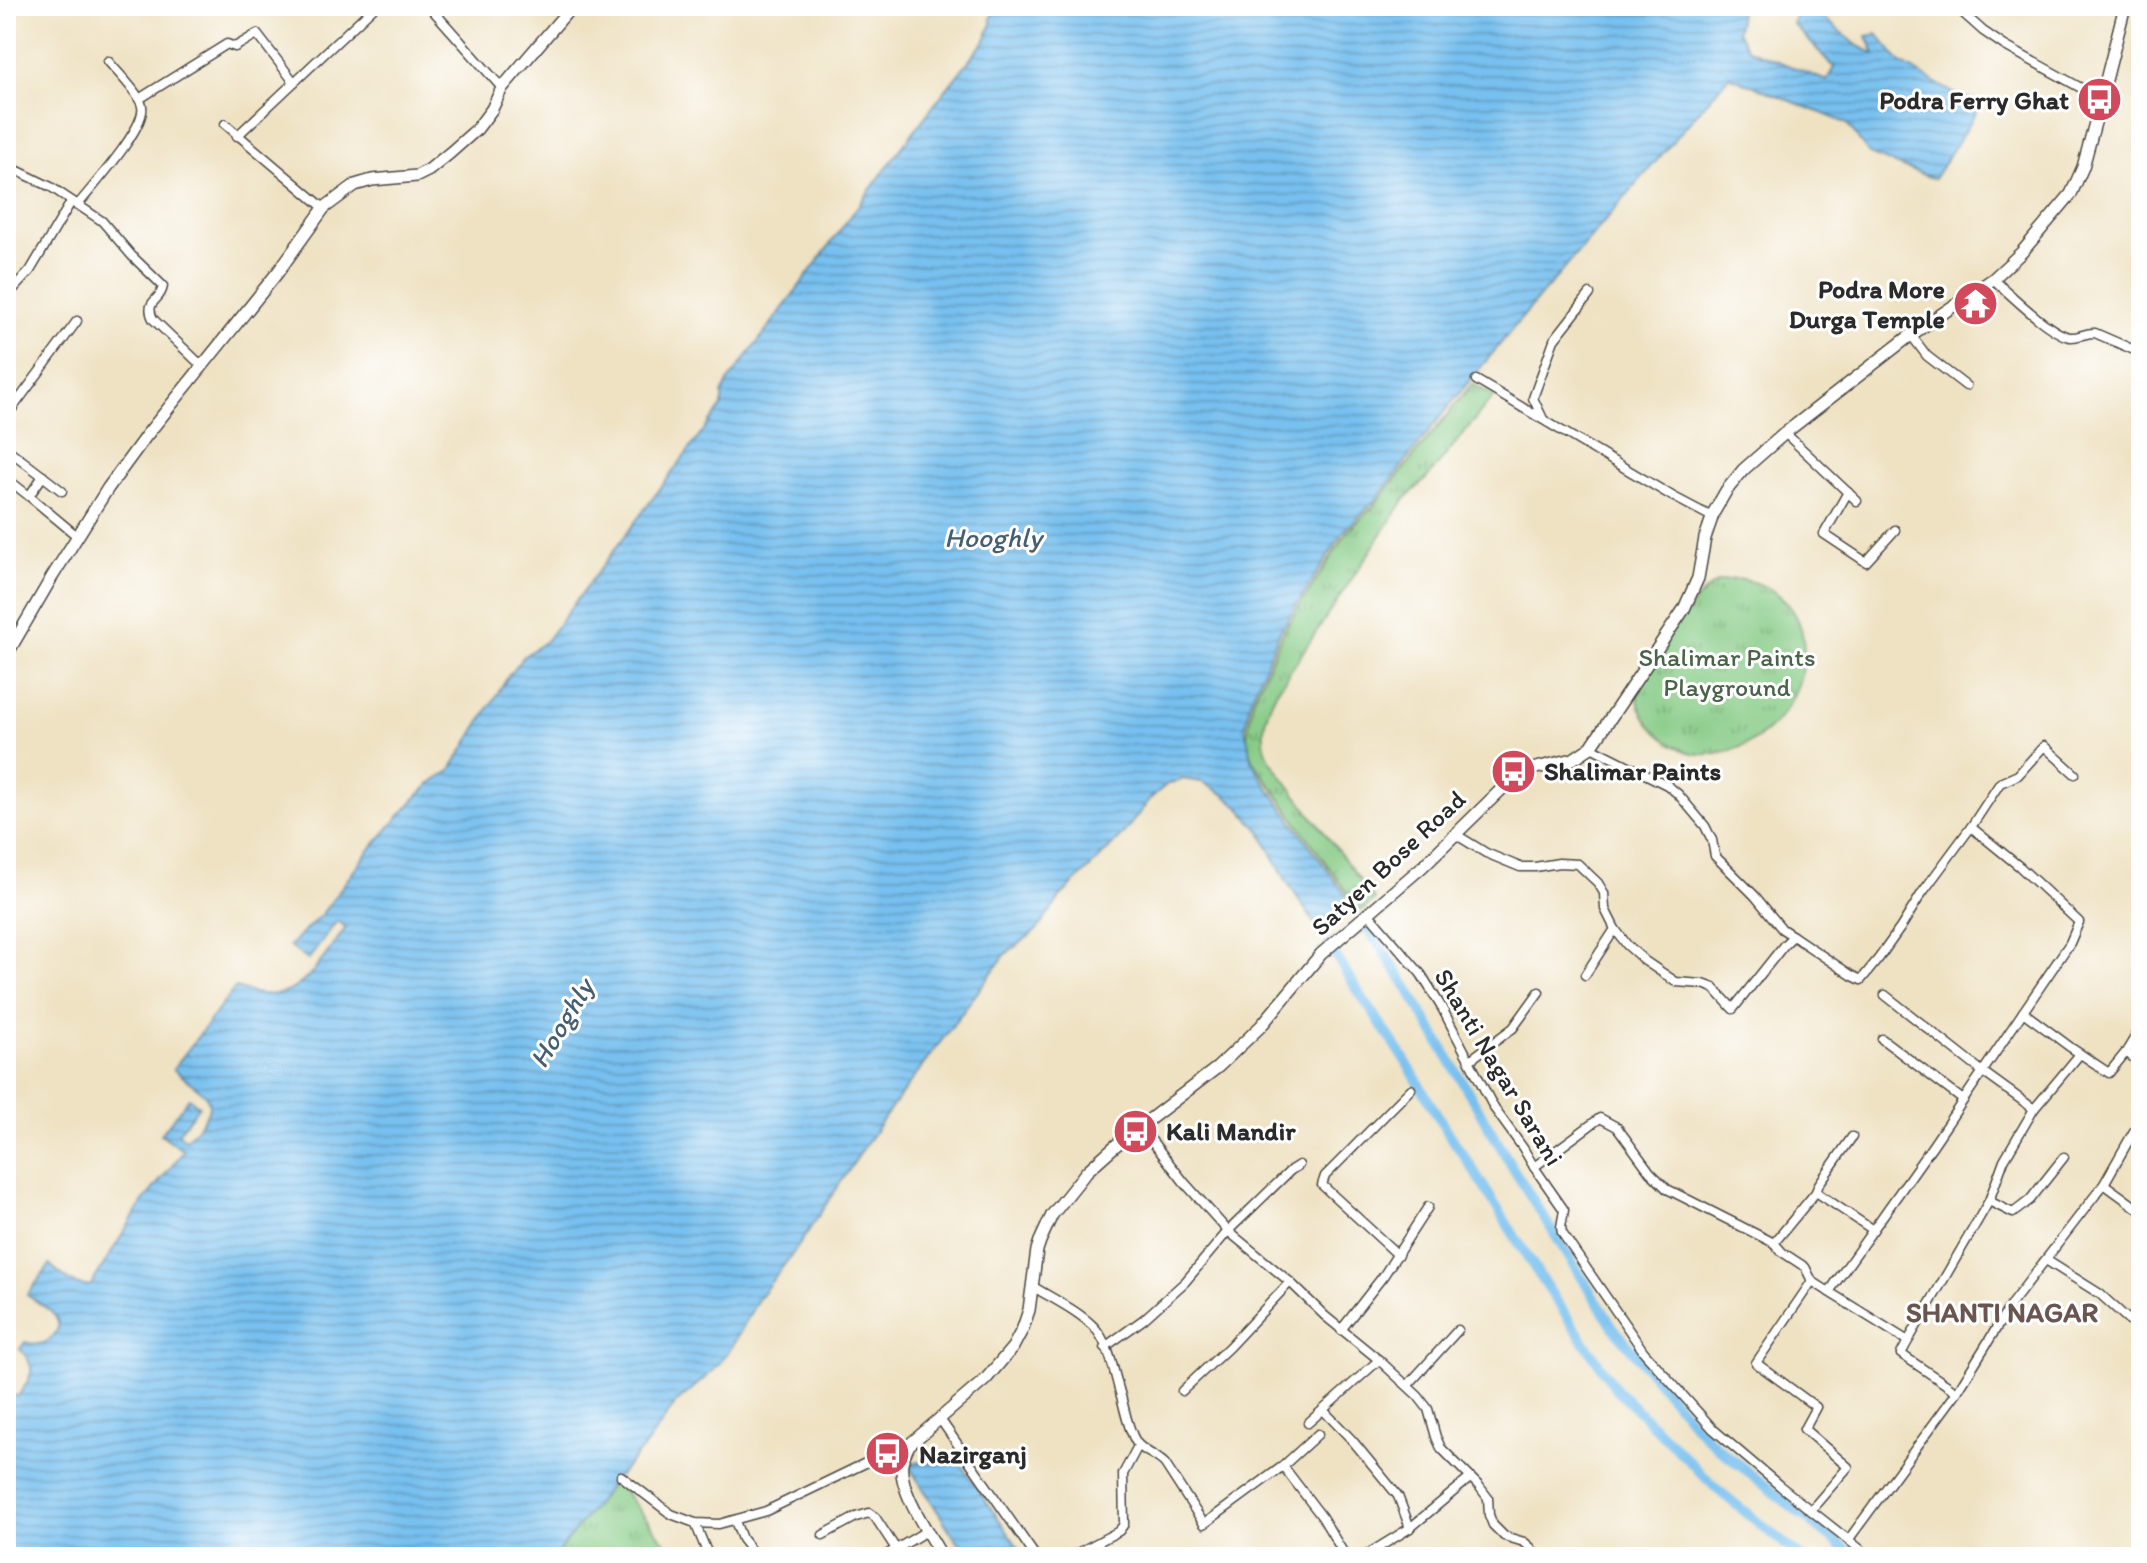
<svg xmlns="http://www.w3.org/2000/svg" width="2147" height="1563" viewBox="0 0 2147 1563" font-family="Itim,sans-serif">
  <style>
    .park { fill: url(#park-tufts); stroke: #587a58; stroke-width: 2 }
    .water { fill: url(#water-rules); stroke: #51768d; stroke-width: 2 }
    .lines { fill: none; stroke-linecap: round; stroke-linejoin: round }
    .canal { stroke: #77c0ef; stroke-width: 10 }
    .street-casing { stroke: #484642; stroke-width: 11 }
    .secondary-casing { stroke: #484642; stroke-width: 14 }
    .street { stroke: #fff; stroke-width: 8 }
    .secondary { stroke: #fff; stroke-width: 11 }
    .labels { text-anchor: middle; stroke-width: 6; stroke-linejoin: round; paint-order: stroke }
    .poi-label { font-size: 26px; font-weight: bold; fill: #2b2b2b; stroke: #fff; text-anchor: start }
    .park-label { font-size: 26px; fill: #4a634a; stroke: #fff }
    .street-label { font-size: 26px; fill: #2b2b2b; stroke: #fff }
    .water-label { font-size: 28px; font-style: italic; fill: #465f70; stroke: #fff }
    .neighbourhood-label { font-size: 28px; font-weight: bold; fill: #695651; stroke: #fff }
  </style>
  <defs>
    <pattern id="park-tufts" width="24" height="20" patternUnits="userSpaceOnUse" patternTransform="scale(2)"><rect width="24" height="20" fill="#85ca84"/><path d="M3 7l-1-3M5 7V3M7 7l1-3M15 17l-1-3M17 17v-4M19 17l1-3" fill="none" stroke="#6da46c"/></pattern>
    <pattern id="water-rules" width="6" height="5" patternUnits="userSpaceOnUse" patternTransform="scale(2)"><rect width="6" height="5" fill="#77c0ef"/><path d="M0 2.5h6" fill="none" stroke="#629cc2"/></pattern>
  </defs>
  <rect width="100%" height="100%" fill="#fff"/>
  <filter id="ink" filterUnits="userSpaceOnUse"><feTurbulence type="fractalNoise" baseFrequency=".0125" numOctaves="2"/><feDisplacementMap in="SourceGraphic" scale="16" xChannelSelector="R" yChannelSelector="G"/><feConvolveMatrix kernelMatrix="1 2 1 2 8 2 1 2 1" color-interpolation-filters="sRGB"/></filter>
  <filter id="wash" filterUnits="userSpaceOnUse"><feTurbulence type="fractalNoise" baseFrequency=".006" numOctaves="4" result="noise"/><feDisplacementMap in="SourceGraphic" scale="32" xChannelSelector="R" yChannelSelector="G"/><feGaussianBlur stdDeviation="1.8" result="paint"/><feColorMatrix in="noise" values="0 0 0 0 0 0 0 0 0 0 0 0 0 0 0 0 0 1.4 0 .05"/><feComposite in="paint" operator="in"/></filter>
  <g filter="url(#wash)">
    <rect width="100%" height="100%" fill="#efe2c3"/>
    <g class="park">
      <path d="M1472 384 1494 396 1427 478 1405 499 1277 691C1265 713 1258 736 1270 760L1375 900 1360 911 1254 762 1249 746 1247 735 1253 700 1284 630 1348 531 1373 507Z"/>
      <path d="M1736 579C1840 590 1814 730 1728 751 1713 755 1696 756 1681 749 1659 739 1634 714 1638 688 1641 666 1698 591 1718 582 1724 580 1731 580 1736 579Z"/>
      <polygon points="615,1480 677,1557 554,1557"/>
    </g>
    <g class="water">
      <path d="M996 6H1741L1737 31 1748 49 1827 81 1834 67 1792 23 1798 10 1811 7 1858 46 1875 54 1867 36 1877 34 1901 63 1957 95 1982 103 1934 179 1869 154 1846 123 1729 76 1520 320 1448 407 1374 502 1345 530 1280 631 1250 701 1245 729 1253 763 1265 783 1356 910 1320 932 1286 880 1260 831 1239 807 1225 795 1202 782 1183 779 1166 785 1152 797 1122 835 1097 861 1062 895 1038 929 1005 955 881 1122 797 1248 758 1299 732 1347 714 1370 676 1403 647 1444 615 1480 554 1557H6V1391L10 1395 18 1396C32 1377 38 1368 20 1349L25 1342C28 1343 36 1344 38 1344 52 1342 65 1327 54 1315 47 1307 35 1301 27 1295L50 1265C62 1274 75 1290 91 1285L142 1203 184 1151 161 1134 189 1098 199 1106 178 1133 186 1140C225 1099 210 1099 173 1069L235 988C279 1002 296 995 323 959 331 948 339 938 346 927L337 921 308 960 289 946 322 914 367 853 412 802 430 784 450 771 509 675 524 656 546 641 722 406V394L729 380C815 268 895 151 984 42L991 26V18Z"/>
      <polygon points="948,1457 957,1459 1025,1557 962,1556 964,1546 956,1540 910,1468 910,1463 938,1461"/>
    </g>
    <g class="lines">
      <polyline class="canal" points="1801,1557 1718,1490 1616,1389 1537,1272 1469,1163 1448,1133 1402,1055 1360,994 1329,946 1366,926 1404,982 1514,1170 1613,1327 1695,1426 1719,1449 1855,1557"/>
    </g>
  </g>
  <g filter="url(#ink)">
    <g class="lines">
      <defs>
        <g id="street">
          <polyline points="429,6 502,88"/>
          <polyline points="1955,6 1983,31 2005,46 2101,99"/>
          <polyline points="139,99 227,44 235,47 257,34 294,82"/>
          <polyline points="225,124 324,208"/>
          <polyline points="237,136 375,6"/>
          <path d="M6 165 51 187 102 221 132 256 163 286C161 302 144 300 153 319L202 366"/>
          <path d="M77 206C91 188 147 127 142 106 139 93 117 72 108 61"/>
          <path d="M1993 279C2009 293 2050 334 2070 337 2079 338 2086 332 2095 333L2141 353"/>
          <polyline points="6,297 30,271 71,202"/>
          <polyline points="1911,335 1927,356 1966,386"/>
          <polyline points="1476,380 1672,496 1712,517"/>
          <polyline points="6,417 77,321"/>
          <polyline points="1543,419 1533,398 1554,340 1590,294"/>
          <polyline points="1785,433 1857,501"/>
          <polyline points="6,448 62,491"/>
          <polyline points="43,476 29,496 77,536"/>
          <polyline points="6,478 29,496"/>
          <polyline points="1848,492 1824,534 1866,562 1895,530"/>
          <polyline points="1591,747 1667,785 1678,794 1705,826 1712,840 1715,856 1755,896 1782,929 1793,936"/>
          <polyline points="1971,827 2000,783 2018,775 2044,746 2075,774"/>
          <polyline points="1455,834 1486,853 1520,867 1535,867 1559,863 1578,864 1598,883 1604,893 1605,909 1615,929 1627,945 1645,961 1676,982 1703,984 1714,988 1733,1009 1784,945 1793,936 1851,975 1861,980 1879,958 1901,927 1922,893 1971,827 2020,867 2079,922 2070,943 2023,1012 2070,1047 2109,1073 2126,1052 2141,1064"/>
          <polyline points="1369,914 1421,974 1442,1008 1494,1108 1523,1148 1534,1167 1564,1210 1561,1227 1562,1233 1644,1352 1713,1429 1780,1486 1870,1557"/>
          <polyline points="1585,975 1615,929"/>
          <polyline points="1885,995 1983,1072 2034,1109 2004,1160 1989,1201 1908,1341"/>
          <polyline points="1882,1039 1963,1100"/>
          <polyline points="2126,1052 2141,1027"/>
          <polyline points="1470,1060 1513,1028 1539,992"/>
          <polyline points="2034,1109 2080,1054"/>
          <polyline points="1141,1127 1184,1182 1228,1231 1290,1282 1325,1316 1379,1360 1418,1396 1428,1409 1436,1437 1441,1448 1479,1486 1488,1498 1489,1515 1493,1525 1504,1536 1524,1542 1531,1548 1537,1557"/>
          <polyline points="1534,1167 1600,1118 1617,1127 1650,1172 1667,1189 1774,1243 1782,1252 1805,1267 1812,1281"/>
          <polyline points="2104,1184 2141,1211"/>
          <polyline points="1816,1192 1873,1230"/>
          <polyline points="1989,1201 2013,1213 2030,1200 2064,1157"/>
          <polyline points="1774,1243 1816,1192 1819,1184 1852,1137"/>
          <polyline points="1398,1255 1322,1185 1325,1176 1411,1089"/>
          <polyline points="2046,1260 2100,1294 2141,1331"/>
          <path d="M1032 1286C1053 1299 1077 1310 1094 1327 1110 1344 1114 1374 1121 1396 1125 1411 1128 1429 1136 1442 1143 1452 1157 1455 1165 1464L1204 1524 1283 1466 1318 1434"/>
          <polyline points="1829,1292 1908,1341 1901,1354 1957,1392 1849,1539"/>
          <polyline points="1341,1330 1384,1275 1428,1207"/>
          <polyline points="1105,1347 1144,1319 1185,1282 1228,1231 1291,1170 1299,1165"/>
          <polyline points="1408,1385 1458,1330"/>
          <polyline points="1182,1391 1229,1347 1290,1282"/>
          <polyline points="1957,1392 2012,1303 2104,1184 2134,1131"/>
          <polyline points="1323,1410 1352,1440 1398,1496 1410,1528"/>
          <polyline points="940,1419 1036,1557"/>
          <polyline points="1308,1423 1379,1360"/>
          <polyline points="1283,1466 1322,1517 1346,1557"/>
          <polyline points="621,1476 671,1514 695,1523 719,1524 766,1511 880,1456 905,1453"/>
          <polyline points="1811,1510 1848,1467 1804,1429 1816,1407 1756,1363 1812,1281 1829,1292 1933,1145 2023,1012"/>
          <polyline points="735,1521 742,1539 756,1557"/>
          <polyline points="695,1523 709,1557"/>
          <polyline points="823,1535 856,1517 869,1513 875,1517 896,1549"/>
          <polyline points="883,1557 928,1530"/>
          <polyline points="1070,1557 1119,1531 1124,1524 1123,1474 1138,1446"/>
          <polyline points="1363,1557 1410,1528 1470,1478"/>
          <polyline points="1789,1557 1791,1555 1792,1557"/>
          <polyline points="2125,1557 2141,1539"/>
        </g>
        <g id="secondary">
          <polyline points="6,656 52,577 108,488 146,436 278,272 324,208 355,185 372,180 417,176 429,170 451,152 477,129 492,109 502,88 572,6"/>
          <path d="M942 1557C929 1533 898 1491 902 1463 903 1457 906 1451 909 1445L986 1379 1013 1347 1023 1328 1029 1310 1037 1250 1040 1241 1052 1215 1087 1171 1115 1146 1218 1067 1261 1026 1321 954 1422 867 1511 780 1532 769 1573 759 1591 747 1684 609 1698 578 1705 538 1714 512 1726 491 1743 470 1785 433 1911 335 1993 279 2022 252 2071 194 2083 167 2096 119 2125 6"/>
        </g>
      </defs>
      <use href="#street" class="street-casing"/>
      <use href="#secondary" class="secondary-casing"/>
      <use href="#street" class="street"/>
      <use href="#secondary" class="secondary"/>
    </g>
  </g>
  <defs>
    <symbol id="bus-disc" viewBox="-11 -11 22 22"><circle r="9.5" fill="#d1495b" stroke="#fff"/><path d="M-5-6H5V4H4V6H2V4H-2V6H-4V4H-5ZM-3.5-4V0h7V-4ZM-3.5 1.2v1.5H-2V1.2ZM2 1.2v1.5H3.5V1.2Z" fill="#fff"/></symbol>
    <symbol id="temple-disc" viewBox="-11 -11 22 22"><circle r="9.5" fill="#d1495b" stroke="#fff"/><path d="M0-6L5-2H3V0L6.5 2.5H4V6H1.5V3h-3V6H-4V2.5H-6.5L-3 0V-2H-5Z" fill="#fff"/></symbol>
  </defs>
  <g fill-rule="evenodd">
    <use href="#bus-disc" x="2074" y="74" width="51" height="51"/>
    <use href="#temple-disc" x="1950" y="278" width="51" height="51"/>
    <use href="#bus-disc" x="1488" y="746" width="51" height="51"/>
    <use href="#bus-disc" x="1110" y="1106" width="51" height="51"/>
    <use href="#bus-disc" x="862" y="1428" width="51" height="51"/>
  </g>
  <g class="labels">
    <g class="poi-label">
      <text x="2069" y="109" text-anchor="end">Podra Ferry Ghat</text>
      <text x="1945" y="298" text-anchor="end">Podra More<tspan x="1945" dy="30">Durga Temple</tspan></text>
      <text x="1544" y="780">Shalimar Paints</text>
      <text x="1166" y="1140">Kali Mandir</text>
      <text x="919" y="1463">Nazirganj</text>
    </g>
    <g class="park-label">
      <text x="1727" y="666">Shalimar Paints<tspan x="1727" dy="30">Playground</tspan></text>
    </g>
    <g class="street-label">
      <text transform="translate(1388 863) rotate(-43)" y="9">Satyen Bose Road</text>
      <text transform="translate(1499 1067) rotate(59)" y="9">Shanti Nagar Sarani</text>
    </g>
    <g class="water-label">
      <text x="993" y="547">Hooghly</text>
      <text transform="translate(561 1023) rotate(-59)" y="10">Hooghly</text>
    </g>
    <g class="neighbourhood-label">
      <text x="2002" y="1322">SHANTI NAGAR</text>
    </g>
  </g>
  <rect width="2147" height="1563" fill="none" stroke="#fff" stroke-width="32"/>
</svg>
